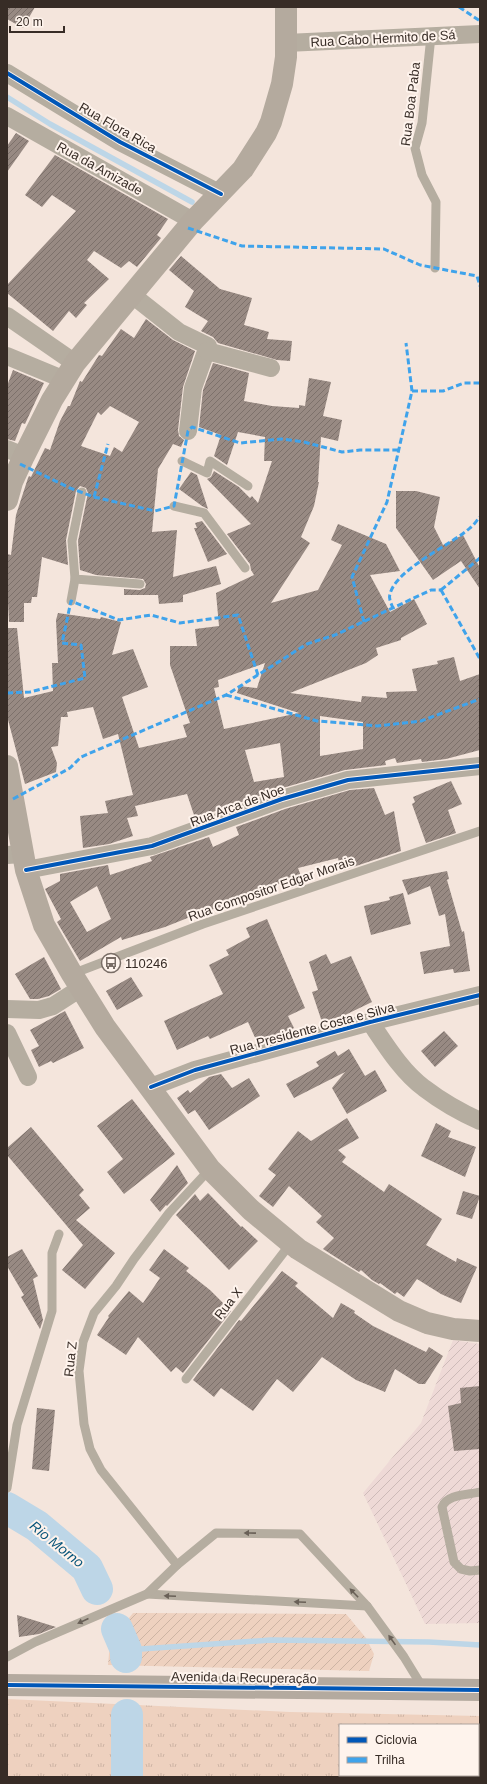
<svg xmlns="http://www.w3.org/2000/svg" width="487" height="1784" viewBox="0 0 487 1784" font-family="Arial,sans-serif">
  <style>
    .industrial { fill: url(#industrial-furrows) }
    .grass { fill: url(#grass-tufts); fill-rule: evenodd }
    .garden { fill: url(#garden-furrows) }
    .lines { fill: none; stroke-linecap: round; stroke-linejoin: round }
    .stream { stroke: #bdd6e7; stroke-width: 5.5 }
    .river { stroke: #bdd6e7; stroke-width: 32 }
    .building { fill: url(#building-hatch); fill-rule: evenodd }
    .lane { stroke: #b5ada0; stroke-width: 9 }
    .street { stroke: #b5ada0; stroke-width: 18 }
    .secondary { stroke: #b4aa9e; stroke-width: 22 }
    .highway { stroke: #b4aa9f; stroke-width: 22 }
    .quiet { stroke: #3fa3eb; stroke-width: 3; stroke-dasharray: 6 3; stroke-linecap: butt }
    .cycleway-casing { stroke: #fef3ec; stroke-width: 6 }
    .cycleway { stroke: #0057b8; stroke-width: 4 }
    .oneway { fill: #696057 }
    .labels { text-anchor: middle; stroke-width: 4; stroke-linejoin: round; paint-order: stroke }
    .street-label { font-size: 13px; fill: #372c26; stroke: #fef3ec }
    .poi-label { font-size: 13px; fill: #372c26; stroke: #fef3ec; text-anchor: start }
    .water-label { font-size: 14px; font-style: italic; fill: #08557a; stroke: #fef3ec }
  </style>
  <defs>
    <pattern id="industrial-furrows" width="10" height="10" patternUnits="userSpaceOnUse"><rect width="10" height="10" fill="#eed9d6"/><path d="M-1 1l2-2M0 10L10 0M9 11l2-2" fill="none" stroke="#cdbab8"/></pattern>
    <pattern id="grass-tufts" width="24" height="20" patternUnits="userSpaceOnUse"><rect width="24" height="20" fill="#eed1bf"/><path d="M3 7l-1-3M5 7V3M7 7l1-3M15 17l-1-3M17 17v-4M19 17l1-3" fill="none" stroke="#cdb4a4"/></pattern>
    <pattern id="garden-furrows" width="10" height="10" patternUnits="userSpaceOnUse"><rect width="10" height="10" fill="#eed1bf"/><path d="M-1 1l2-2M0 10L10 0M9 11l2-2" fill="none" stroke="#cdb4a4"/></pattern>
    <pattern id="building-hatch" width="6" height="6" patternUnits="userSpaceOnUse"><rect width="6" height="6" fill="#988a83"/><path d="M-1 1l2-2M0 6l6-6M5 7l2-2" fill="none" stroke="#7d716b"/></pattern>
  </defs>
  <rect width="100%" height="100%" fill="#f4e5dc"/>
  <polygon class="industrial" points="453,1340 480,1344 480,1623 425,1624 363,1493 421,1423"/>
  <path class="grass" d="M7 1699 290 1712 480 1716V1777H7ZM340 1725H478V1775H340Z"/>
  <polygon class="garden" points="133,1613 346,1614 366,1638 374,1654 369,1671 108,1665 110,1642"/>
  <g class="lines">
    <g class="stream">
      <polyline points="7,97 50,124 192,202"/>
      <polyline points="124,1645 141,1649 271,1640 429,1642 480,1645"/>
    </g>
    <g class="river">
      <polyline points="7,1508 37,1526 87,1568 97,1589"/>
      <polyline points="117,1629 126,1650 126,1657"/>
      <polyline points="127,1715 127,1777"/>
    </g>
  </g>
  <g class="building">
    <polygon points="7,7 35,7 23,28 7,19"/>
    <polygon points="16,133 29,141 7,172 7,146"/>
    <polygon points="55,155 168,219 157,235 161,238 137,267 129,261 121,268 94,251 87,260 109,279 84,303 87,305 76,318 69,311 53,331 7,293 7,285 76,211 52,195 42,207 25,195"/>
    <polygon points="181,256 220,289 252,298 244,325 269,332 267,339 292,341 290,361 277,360 218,343 213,337 201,331 208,321 185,307 194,291 169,270"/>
    <path d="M146 319 173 340 195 351 183 387 178 430 179 436 184 440 181 447 173 444 158 469 152 532 177 530 173 577 216 566 221 584 183 595V602L159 604 158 595H124V589L140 590 145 588 146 584 143 579 96 575 80 570 78 541 88 493 86 488 80 486 76 491 66 540 68 565 42 557 37 597H32L31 603H24V622H9L8 603H7V554L11 555 16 515 28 478 29 476 31 477 45 448 50 450 60 421 68 406H70L80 381 82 382 99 355 102 356 121 329 134 338ZM110 406 139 422 122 452 114 447 110 456 81 446 98 412 101 415Z"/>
    <path d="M213 363 249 373 244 401 272 406 299 408V405L305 406 309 378 331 382 323 416 342 420 338 441 321 437 318 482H319L314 506 301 537 310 543 271 603 318 590 342 545 331 540 338 524 386 544 400 571 370 575 390 612 414 599 427 624 401 638V640L376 648 378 655 366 663 290 693 361 702 362 696 387 698 386 692 417 691 412 669 438 664 437 661 454 657 460 681 480 674V750L446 759 422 762 421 759 397 763 395 758 385 761 386 765 345 770 279 789 195 818 187 794 135 806 138 816 127 818 133 836 109 844 83 848 80 816 108 813 105 801 133 795 118 734 103 739 93 707 67 712 68 717H61L58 746 51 747 57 763 56 772 25 784 7 716V628H17L24 698 53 691 52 663H58L56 620 58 613 100 619 101 617 121 622 112 655 133 649 148 687 122 697 139 748 187 737 183 725 190 723 170 665V646H197L195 629 219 626 216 593 254 575 251 570 250 564 227 534 251 524 207 479 211 477 214 471 239 487 250 498 252 496 258 503 272 461H264L265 437 238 432 227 465 214 456 221 435 199 427 203 390ZM265 663 257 688 239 686 237 693 299 713 224 729 214 688 219 687 218 680ZM320 716 363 722V749L320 756ZM280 743 284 777 254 782 245 750Z"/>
    <polygon points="13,370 44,383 25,424 22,423 15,441 7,439 7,386"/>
    <polygon points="191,472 197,475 208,509 202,506 179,489"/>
    <polygon points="396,491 416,491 440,497 434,527 443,545 463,535 480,568 480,589 461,561 433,580 396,528"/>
    <polygon points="202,521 227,554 208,562 194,528 197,528 195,523"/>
    <polygon points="451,781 462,804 448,810 456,833 426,843 412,804 415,802 413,797"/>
    <path d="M374 788 385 815 394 811 401 851 341 871 338 858 298 868 304 884 285 890 282 883 221 905V907L189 916 190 917 165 927 122 940 121 937 80 961 57 922 61 919 45 889 60 881V874L108 865 110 875 152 861 150 857 209 837 213 847 239 835 236 827 285 809 350 790ZM97 886 111 919 87 932 70 902Z"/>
    <polygon points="447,871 449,879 444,881 447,880 462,932 464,931 470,971 454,973 453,969 424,974 420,952 450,946 445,914 439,916 430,886 408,895 402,880"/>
    <polygon points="403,893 411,924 371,935 364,906 390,900 389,897"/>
    <polygon points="267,919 305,1008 288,1016 294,1028 276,1037 273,1038 272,1036 257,1042 248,1022 210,1039 208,1036 177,1050 164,1021 223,994 209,965 229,955 226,950 250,937 246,928"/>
    <polygon points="326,954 331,964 351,956 372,1002 345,1015 322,1022 312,992 318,990 309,962"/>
    <polygon points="44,957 61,989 49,996 38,999 30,999 15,974"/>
    <polygon points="131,977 143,996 117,1010 106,991"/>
    <polygon points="65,1011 84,1048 53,1063 51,1061 39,1067 31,1050 39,1046 30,1030"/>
    <polygon points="444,1031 458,1046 435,1067 421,1051"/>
    <polygon points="349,1049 365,1076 375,1070 387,1091 347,1114 332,1088 345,1072 294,1098 286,1084 319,1066 316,1062 335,1051 338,1056"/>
    <polygon points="221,1074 232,1088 249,1078 260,1096 209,1130 195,1110 188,1114 177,1098 188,1090 190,1093 209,1077"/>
    <polygon points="132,1099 175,1154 124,1194 107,1172 123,1159 97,1126"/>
    <polygon points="347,1118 359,1138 338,1150 346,1157 342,1162 384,1192 389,1184 442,1219 426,1245 456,1262 457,1258 477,1267 461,1303 441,1294 417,1279 404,1297 397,1292 395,1294 380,1283 379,1284 372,1280 361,1270 359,1272 323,1249 334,1238 316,1222 322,1216 289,1186 273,1207 259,1196 276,1175 268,1169 298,1131 311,1141"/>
    <polygon points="436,1123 451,1131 448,1137 476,1147 465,1177 421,1156"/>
    <polygon points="31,1127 84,1190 79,1195 90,1208 76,1220 115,1253 85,1289 62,1270 83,1245 7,1155 7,1148"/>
    <polygon points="177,1165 188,1183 167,1206 166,1205 160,1212 150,1200"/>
    <polygon points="463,1191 480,1196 472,1219 456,1214"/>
    <polygon points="208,1193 241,1227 242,1226 258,1241 229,1270 176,1215 195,1194 200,1201"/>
    <polygon points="22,1249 38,1276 33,1279 43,1320 40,1329 21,1297 24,1295 7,1266 7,1257"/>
    <polygon points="164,1249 189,1268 186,1271 210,1290 231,1311 183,1373 176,1367 171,1372 138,1337 126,1355 97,1335 109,1317 108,1316 129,1291 143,1303 160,1278 149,1270"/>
    <polygon points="282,1271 298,1283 295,1286 333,1318 341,1303 355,1311 354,1313 373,1326 426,1352 429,1347 443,1356 425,1384 419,1384 395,1369 385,1392 356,1380 322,1357 293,1392 277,1379 253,1411 221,1388 214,1397 193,1380 239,1320 241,1321"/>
    <polygon points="480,1386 480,1449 454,1451 448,1406 461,1403 460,1388"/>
    <polygon points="37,1408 55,1410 49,1471 32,1469"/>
    <polygon points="17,1615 56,1627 39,1634 19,1637"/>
  </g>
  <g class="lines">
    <g class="lane">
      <polyline points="431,36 422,123 415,148 422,175 436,202 435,268"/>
      <polyline points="182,461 207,473 210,461 248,486"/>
      <polyline points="82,492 72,541 75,579 140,584"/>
      <polyline points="174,506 204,513 245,568"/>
      <polyline points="71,601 75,579"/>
      <polyline points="72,974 203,924 480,831"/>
      <polyline points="186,1379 291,1243"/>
      <polyline points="7,1488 17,1425 52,1311 52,1253 59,1234"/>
      <path d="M480 1492C468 1495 447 1494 442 1507L454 1562 461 1569 470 1571 480 1570"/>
      <polyline points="177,1565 101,1470 90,1449 84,1424 79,1371 83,1342 94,1313 116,1286 134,1259 169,1213 210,1169"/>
      <polyline points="147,1594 367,1606"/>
      <polyline points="7,1657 35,1642 147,1594 177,1565 216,1533 300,1534 367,1606 404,1657 423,1688"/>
    </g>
    <g class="street">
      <polyline points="286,43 480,34"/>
      <polyline points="7,73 120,142 221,194"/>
      <polyline points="7,116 193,221"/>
      <polyline points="131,294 179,332 208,346 193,388 188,431"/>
      <polyline points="7,316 75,363"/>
      <polyline points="207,351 271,368"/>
      <polyline points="7,356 65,380"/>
      <polyline points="7,449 24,456"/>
      <polyline points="7,855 23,854"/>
      <polyline points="26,870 152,846 282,799 348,780 480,766"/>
      <polyline points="7,1009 39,1010 53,1006 81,988"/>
      <path d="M370 1022C385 1044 402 1072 424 1088 441 1101 460 1112 480 1121"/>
      <polyline points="7,1033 28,1077"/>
      <polyline points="151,1087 195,1070 370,1022 480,995"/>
    </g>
    <g class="secondary">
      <polyline points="7,500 12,482 24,456 52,400 75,363 193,221 243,169 266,133 271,122 282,84 286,57 286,7"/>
      <polyline points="7,766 26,870 44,925 72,974 105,1027 210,1169 251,1210 298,1249 399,1311 427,1323 453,1329 480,1331"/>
    </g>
    <polyline class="highway" points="7,1685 480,1690"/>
    <g class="quiet">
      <polyline points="459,7 480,21"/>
      <polyline points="188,228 242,246 384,249 420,265 477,276 480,286"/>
      <polyline points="412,391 443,391 464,383 480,383"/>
      <polyline points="20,464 70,488 94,497 155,511 174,506 188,431 192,427 240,443 282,439 304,442 342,452 360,450 399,450"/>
      <polyline points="94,497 108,444"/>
      <polyline points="441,590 480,659"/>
      <polyline points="441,590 480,558"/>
      <path d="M393 609C392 604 388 599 390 594 396 569 451 545 470 528 474 525 477 520 480 517"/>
      <polyline points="364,622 352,577 387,502 412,391 406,343"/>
      <polyline points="7,693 30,692 85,678 81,645 62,643 71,601 119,620 151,615 180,623 238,615 258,675"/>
      <polyline points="226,695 317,721 377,726 421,721 480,699"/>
      <polyline points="13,799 70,768 81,757 226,695 307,644 335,635 431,590 441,590"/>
    </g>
    <defs>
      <g id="cycleway">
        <polyline points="7,73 120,142 221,194"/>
        <polyline points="26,870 152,846 282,799 348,780 480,766"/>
        <polyline points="151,1087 195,1070 370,1022 480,995"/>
        <polyline points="7,1685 480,1690"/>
      </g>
    </defs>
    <use href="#cycleway" class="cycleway-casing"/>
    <use href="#cycleway" class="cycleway"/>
  </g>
  <defs><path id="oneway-solid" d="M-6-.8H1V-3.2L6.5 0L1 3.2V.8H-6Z"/></defs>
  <g class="oneway">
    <use href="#oneway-solid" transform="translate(250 1533) rotate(-179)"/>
    <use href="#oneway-solid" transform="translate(354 1593) rotate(-134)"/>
    <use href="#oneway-solid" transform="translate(170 1596) rotate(-177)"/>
    <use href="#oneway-solid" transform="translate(300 1602) rotate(-177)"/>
    <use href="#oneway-solid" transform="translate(83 1621) rotate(156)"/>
    <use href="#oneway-solid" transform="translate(392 1640) rotate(-125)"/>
  </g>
  <defs>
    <symbol id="bus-ring" viewBox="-11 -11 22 22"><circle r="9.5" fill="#fef3ec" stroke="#796d66" stroke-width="1.5"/><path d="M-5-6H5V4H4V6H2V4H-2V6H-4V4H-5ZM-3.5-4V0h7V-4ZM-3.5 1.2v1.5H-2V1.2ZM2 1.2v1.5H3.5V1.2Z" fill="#796d66"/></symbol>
  </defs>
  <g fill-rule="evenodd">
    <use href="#bus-ring" x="100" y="952" width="22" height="22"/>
  </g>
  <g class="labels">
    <g class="street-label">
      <text transform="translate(383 38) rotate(-3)" y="5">Rua Cabo Hermito de Sá</text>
      <text transform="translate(410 104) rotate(-83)" y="5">Rua Boa Paba</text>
      <text transform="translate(118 127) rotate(30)" y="5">Rua Flora Rica</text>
      <text transform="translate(100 168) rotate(29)" y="5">Rua da Amizade</text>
      <text transform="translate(237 805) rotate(-20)" y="5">Rua Arca de Noe</text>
      <text transform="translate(271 888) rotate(-19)" y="5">Rua Compositor Edgar Morais</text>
      <text transform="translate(312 1028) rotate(-15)" y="5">Rua Presidente Costa e Silva</text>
      <text transform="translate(228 1303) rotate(-52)" y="5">Rua X</text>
      <text transform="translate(70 1359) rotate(-84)" y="5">Rua Z</text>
      <text transform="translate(244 1677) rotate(1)" y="5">Avenida da Recuperação</text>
    </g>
    <g class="poi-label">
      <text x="125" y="968">110246</text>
    </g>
    <g class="water-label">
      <text transform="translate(57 1544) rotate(39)" y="5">Rio Morno</text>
    </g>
  </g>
  <rect width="487" height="1784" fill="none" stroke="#372c26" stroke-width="16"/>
  <rect x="339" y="1724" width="140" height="52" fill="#fef3ec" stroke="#aea39d"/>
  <rect x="347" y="1737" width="20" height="6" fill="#0057b8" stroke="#aea39d"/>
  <text x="375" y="1744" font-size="12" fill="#372c26">Ciclovia</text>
  <rect x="347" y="1757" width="20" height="6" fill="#3fa3eb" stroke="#aea39d"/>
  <text x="375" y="1764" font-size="12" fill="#372c26">Trilha</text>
  <path d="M10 26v6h54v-6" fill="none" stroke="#372c26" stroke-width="2"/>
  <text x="16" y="26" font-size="12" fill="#372c26" stroke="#fef3ec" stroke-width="3" paint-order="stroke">20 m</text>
</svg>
